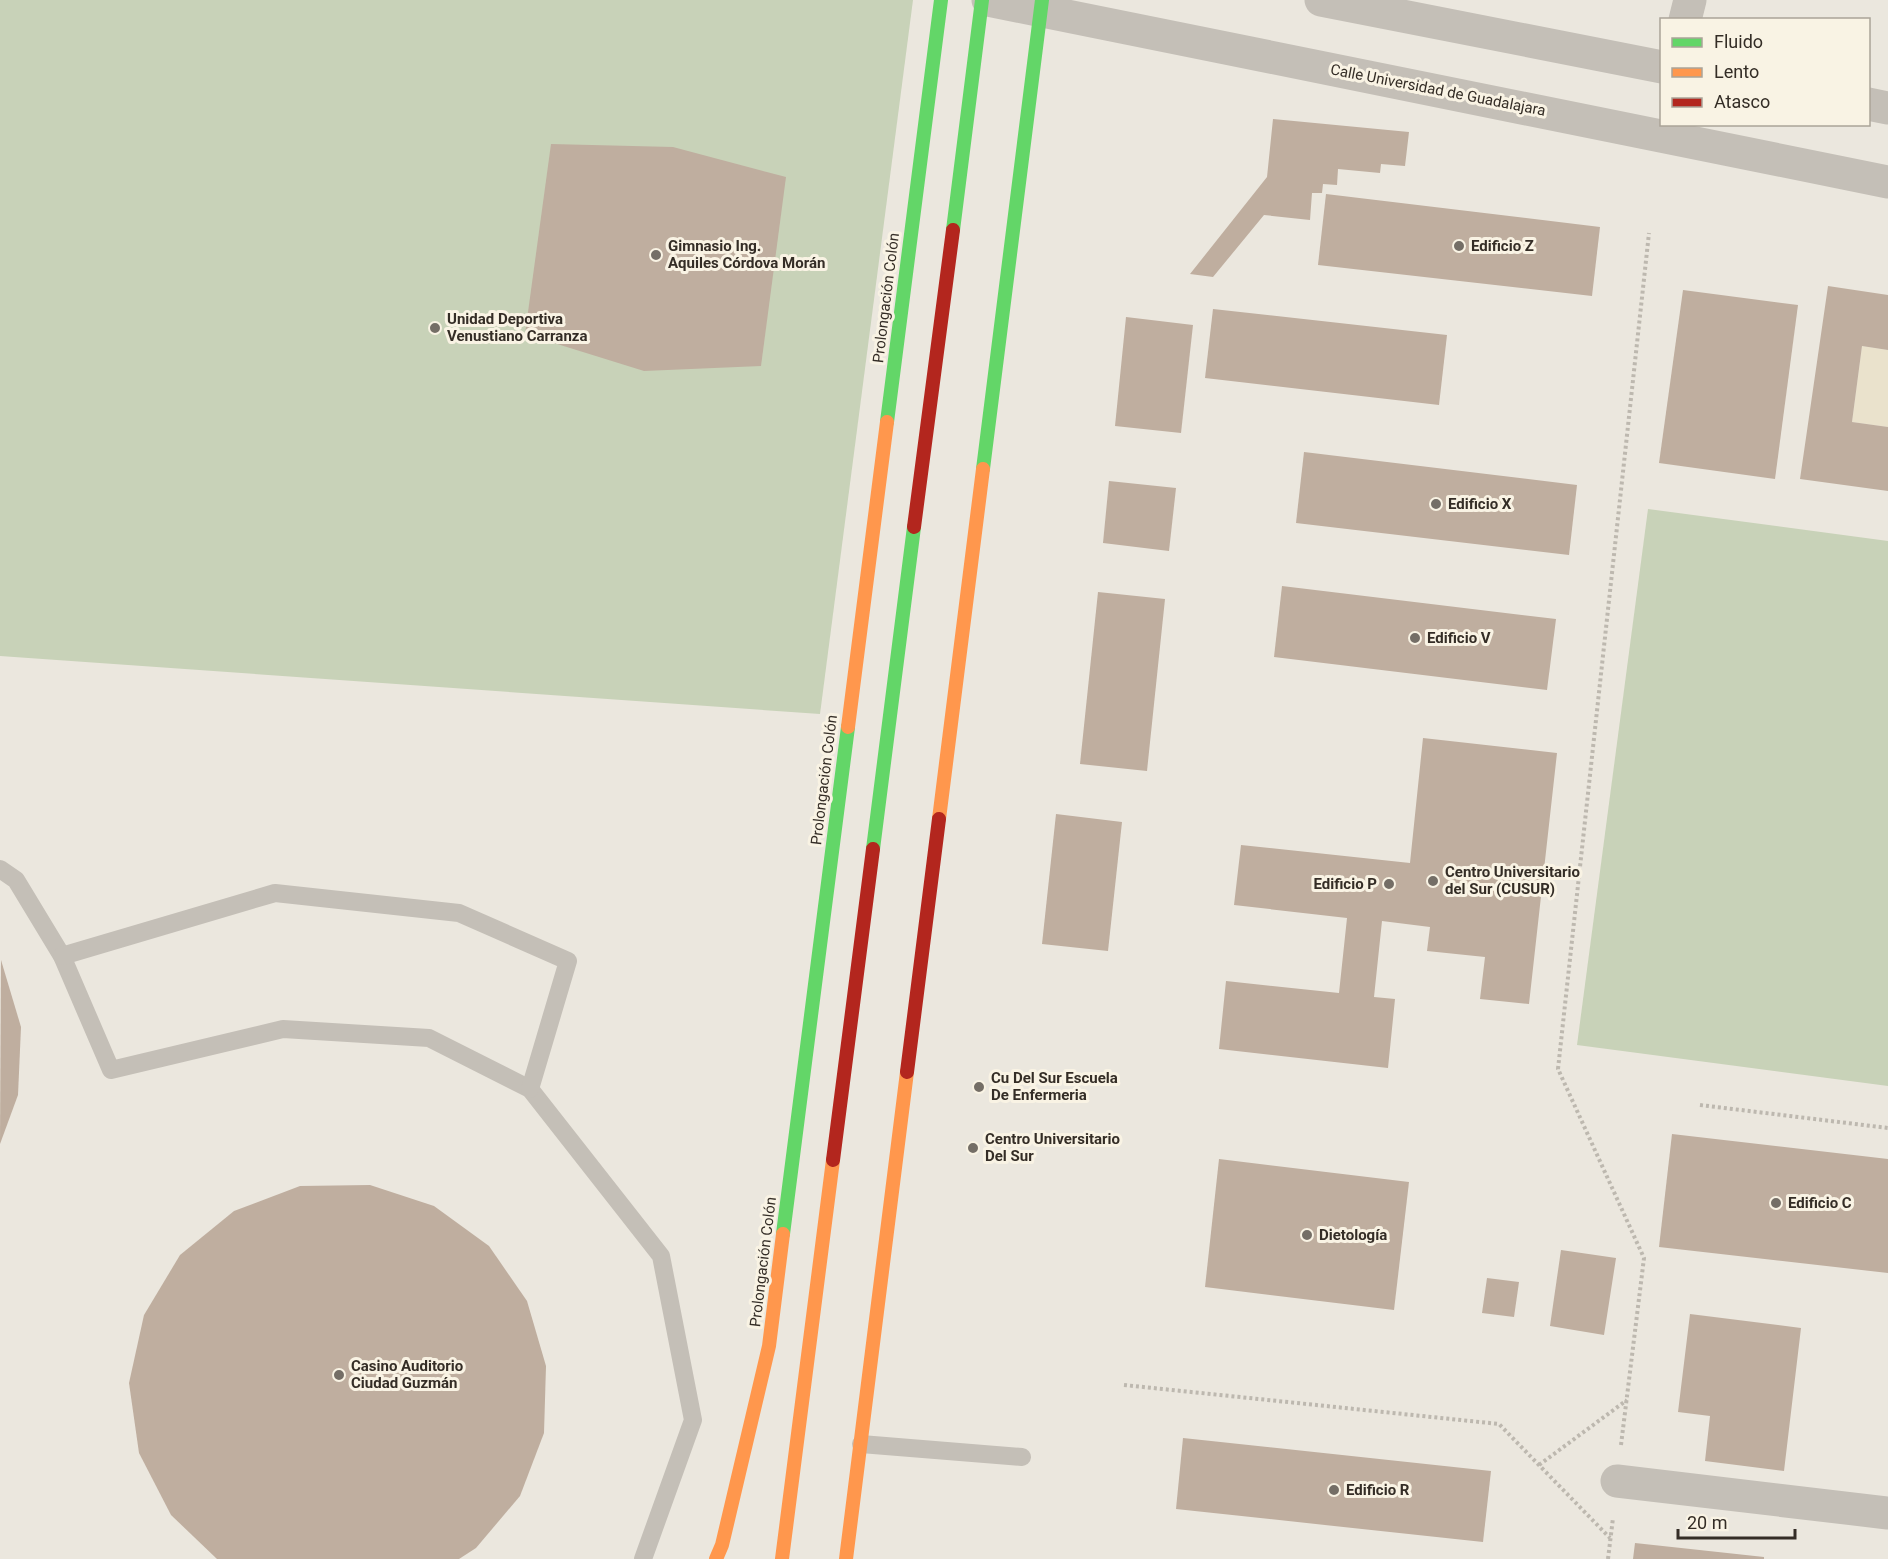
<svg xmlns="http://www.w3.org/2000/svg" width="1888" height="1559" viewBox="0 0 1888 1559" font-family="Roboto,sans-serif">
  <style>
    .green { fill: #c8d2b8 }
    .plaza { fill: #eae2cc }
    .building { fill: #bfae9f }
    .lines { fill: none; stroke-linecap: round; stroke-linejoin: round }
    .path { stroke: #bdb8af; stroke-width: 4; stroke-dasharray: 3 3; stroke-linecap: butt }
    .lane { stroke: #c4bfb7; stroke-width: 18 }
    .street { stroke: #c4bfb7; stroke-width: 33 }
    .fast { stroke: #63d668; stroke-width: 14 }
    .slow { stroke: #ff974d; stroke-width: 14 }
    .jam { stroke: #b3261e; stroke-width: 14 }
    .poi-dot { fill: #746e66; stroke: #f9f3e4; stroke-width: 2 }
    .labels { text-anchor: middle; stroke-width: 6; stroke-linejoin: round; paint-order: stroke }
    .street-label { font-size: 15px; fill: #342d26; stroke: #f9f3e4 }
    .poi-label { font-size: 15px; font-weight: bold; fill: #342d26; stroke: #f9f3e4; text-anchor: start }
  </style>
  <rect width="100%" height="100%" fill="#ebe7de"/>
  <g class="green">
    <polygon points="0,0 913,0 820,714 0,656"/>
    <polygon points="1648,509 1888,541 1888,1086 1577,1045"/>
  </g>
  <polygon class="plaza" points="1862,346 1888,350 1888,427 1852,422"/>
  <g class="building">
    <polygon points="1273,119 1409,132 1405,166 1381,164 1380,173 1338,169 1337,185 1323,184 1322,193 1312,193 1310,220 1264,215 1213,277 1190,274 1267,177"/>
    <polygon points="551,144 673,147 786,177 761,366 644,371 525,334"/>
    <polygon points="1326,194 1600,227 1592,296 1318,265"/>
    <polygon points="1828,286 1888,295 1888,350 1862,346 1852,422 1888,427 1888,491 1800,479"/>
    <polygon points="1683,290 1798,305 1775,479 1659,463"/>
    <polygon points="1213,309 1447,335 1439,405 1205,378"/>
    <polygon points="1126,317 1193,325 1181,433 1115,426"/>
    <polygon points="1304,452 1577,485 1569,555 1296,523"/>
    <polygon points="1109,481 1176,488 1169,551 1103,543"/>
    <polygon points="1282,586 1556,619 1547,690 1274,657"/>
    <polygon points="1098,592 1165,599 1147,771 1080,764"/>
    <polygon points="1423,738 1557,753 1529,1004 1480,999 1485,957 1427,951 1430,927 1382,921 1374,997 1395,999 1388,1068 1219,1049 1226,981 1339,993 1347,918 1234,905 1241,845 1410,863"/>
    <polygon points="1056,814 1122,822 1108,951 1042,944"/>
    <polygon points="1,960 21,1027 18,1095 0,1144"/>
    <polygon points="1672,1134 1888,1159 1888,1273 1659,1247"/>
    <polygon points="1219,1159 1409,1182 1394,1310 1205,1287"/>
    <polygon points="370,1185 434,1206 489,1246 527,1301 546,1366 544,1433 520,1496 476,1548 459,1559 217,1559 171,1515 139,1453 129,1383 144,1315 180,1255 234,1211 300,1186"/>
    <polygon points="1561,1250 1616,1258 1604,1335 1550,1326"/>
    <polygon points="1487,1278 1519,1282 1514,1317 1482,1313"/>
    <polygon points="1690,1314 1801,1328 1784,1471 1705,1461 1710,1416 1678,1412"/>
    <polygon points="1183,1438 1491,1471 1483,1542 1176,1509"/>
    <polygon points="1635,1543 1764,1557 1764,1559 1633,1559"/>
  </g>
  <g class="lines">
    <g class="path">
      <polyline points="1700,1105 1888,1128"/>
      <polyline points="1124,1385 1499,1424 1610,1538"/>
      <polyline points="1621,1445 1644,1258 1558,1069 1649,233"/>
      <polyline points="1539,1465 1627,1400"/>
      <polyline points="1608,1559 1613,1518"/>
    </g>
    <g class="lane">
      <polyline points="0,869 16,880 62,956 111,1070 283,1029 429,1038 530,1089 661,1256 693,1420 643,1559"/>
      <polyline points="62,956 275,893 459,913 568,961 530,1089"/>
      <polyline points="861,1444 1022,1457"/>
    </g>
    <g class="street">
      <polyline points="988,0 1888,182"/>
      <polyline points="1321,0 1662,67"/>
      <polyline points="1685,20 1690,0"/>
      <polyline points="1868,104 1888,108"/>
      <polyline points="1617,1481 1888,1513"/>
    </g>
    <g class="fast">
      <polyline points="953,230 982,0"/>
      <polyline points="887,422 941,0"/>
      <polyline points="983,469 1042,0"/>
      <polyline points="873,849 914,527"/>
      <polyline points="783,1234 848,727"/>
    </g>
    <g class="slow">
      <polyline points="848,727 887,422"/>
      <polyline points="939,819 983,469"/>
      <polyline points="716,1559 722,1545 769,1346 783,1234"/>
      <polyline points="782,1559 833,1160"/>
      <polyline points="846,1559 907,1072"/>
    </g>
    <g class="jam">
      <polyline points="914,527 953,230"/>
      <polyline points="907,1072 939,819"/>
      <polyline points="833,1160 873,849"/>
    </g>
  </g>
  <g class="poi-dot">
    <circle cx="1459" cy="246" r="6"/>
    <circle cx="656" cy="255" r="6"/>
    <circle cx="435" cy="328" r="6"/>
    <circle cx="1436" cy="504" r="6"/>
    <circle cx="1415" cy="638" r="6"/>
    <circle cx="1433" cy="881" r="6"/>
    <circle cx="1389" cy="884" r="6"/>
    <circle cx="979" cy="1087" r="6"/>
    <circle cx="973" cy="1148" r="6"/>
    <circle cx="1776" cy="1203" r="6"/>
    <circle cx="1307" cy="1235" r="6"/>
    <circle cx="339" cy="1375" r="6"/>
    <circle cx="1334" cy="1490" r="6"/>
  </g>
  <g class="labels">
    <g class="street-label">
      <text transform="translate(1438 90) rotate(11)" y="5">Calle Universidad de Guadalajara</text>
      <text transform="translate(886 298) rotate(-83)" y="5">Prolongación Colón</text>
      <text transform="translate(824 780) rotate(-83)" y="5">Prolongación Colón</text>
      <text transform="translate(763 1262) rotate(-83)" y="5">Prolongación Colón</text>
    </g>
    <g class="poi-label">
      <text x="668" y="251">Gimnasio Ing.<tspan x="668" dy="17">Aquiles Córdova Morán</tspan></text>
      <text x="1471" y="251">Edificio Z</text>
      <text x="447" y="324">Unidad Deportiva<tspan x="447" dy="17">Venustiano Carranza</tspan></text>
      <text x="1448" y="509">Edificio X</text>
      <text x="1427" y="643">Edificio V</text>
      <text x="1445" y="877">Centro Universitario<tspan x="1445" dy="17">del Sur (CUSUR)</tspan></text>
      <text x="1377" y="889" text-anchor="end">Edificio P</text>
      <text x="991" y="1083">Cu Del Sur Escuela<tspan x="991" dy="17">De Enfermeria</tspan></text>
      <text x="985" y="1144">Centro Universitario<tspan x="985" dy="17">Del Sur</tspan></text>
      <text x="1788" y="1208">Edificio C</text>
      <text x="1319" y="1240">Dietología</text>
      <text x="351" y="1371">Casino Auditorio<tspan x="351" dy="17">Ciudad Guzmán</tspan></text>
      <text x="1346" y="1495">Edificio R</text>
    </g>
  </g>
  <rect x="1660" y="18" width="210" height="108" fill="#f9f3e4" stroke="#aaa498" stroke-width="1.5"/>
  <rect x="1672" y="38" width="30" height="9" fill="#63d668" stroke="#aaa498" stroke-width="1.5"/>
  <text x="1714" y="48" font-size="18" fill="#342d26">Fluido</text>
  <rect x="1672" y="68" width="30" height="9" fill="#ff974d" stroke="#aaa498" stroke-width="1.5"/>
  <text x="1714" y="78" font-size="18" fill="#342d26">Lento</text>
  <rect x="1672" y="98" width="30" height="9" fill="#b3261e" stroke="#aaa498" stroke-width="1.5"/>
  <text x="1714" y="108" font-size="18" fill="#342d26">Atasco</text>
  <path d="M1678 1529v9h117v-9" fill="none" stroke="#342d26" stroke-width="3"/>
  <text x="1687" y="1529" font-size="18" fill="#342d26" stroke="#f9f3e4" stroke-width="4.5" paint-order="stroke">20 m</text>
</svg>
